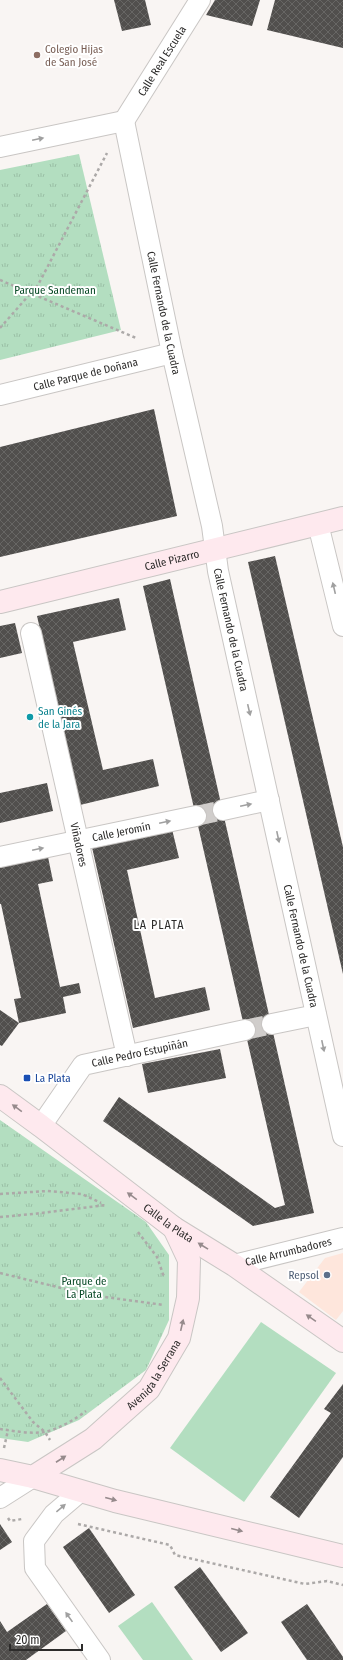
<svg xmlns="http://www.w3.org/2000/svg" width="343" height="1660" viewBox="0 0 343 1660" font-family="'Fira Sans Condensed',sans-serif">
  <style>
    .commercial { fill: #fee6dc }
    .park { fill: url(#park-tufts) }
    .garden { fill: #b3dec0 }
    .building { fill: url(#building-cross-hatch) }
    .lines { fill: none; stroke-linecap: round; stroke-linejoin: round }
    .street-tunnel { stroke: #d0cdcb; stroke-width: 20; stroke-dasharray: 20 10; stroke-linecap: butt }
    .street-casing { stroke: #c9c6c4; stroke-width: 22 }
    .secondary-casing { stroke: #c9c6c4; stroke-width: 24 }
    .path { stroke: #aca9a8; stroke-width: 2.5; stroke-dasharray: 3 3; stroke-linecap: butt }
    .street { stroke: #fff; stroke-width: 20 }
    .secondary { stroke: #fee9ee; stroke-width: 22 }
    .oneway { fill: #a0a0a0 }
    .oneway2 { fill: #968a8c }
    .education-dot { fill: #8d6e63; stroke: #fff; stroke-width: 1.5 }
    .culture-dot { fill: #0f9aa8; stroke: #fff; stroke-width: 1.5 }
    .transit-dot { fill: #1a4fb4; stroke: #fff; stroke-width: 1.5 }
    .service-dot { fill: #5c6f8a; stroke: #fff; stroke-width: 1.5 }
    .labels { text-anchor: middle; stroke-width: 4; stroke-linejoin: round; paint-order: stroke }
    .education-label { font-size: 11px; fill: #785e54; stroke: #fff; text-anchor: start }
    .street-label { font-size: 11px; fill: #2d2c2b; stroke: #fff }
    .park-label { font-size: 11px; fill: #094a27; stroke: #fff }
    .culture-label { font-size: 11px; fill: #0d838f; stroke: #fff; text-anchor: start }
    .transit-label { font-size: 11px; fill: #164399; stroke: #fff; text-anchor: start }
    .service-label { font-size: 11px; fill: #4e5e75; stroke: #fff; text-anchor: end }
    .neighbourhood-label { font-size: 12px; letter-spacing: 1px; fill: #2d2c2b; stroke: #fff }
  </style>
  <defs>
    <pattern id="park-tufts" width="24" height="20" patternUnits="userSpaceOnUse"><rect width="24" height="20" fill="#b3dec0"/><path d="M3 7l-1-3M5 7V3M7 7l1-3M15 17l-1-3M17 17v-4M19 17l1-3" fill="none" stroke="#9abfa5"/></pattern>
    <pattern id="building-cross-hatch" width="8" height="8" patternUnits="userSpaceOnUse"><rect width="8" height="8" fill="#514f4d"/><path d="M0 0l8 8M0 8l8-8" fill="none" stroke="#676664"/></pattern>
  </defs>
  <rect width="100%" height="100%" fill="#f9f5f3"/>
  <polygon class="commercial" points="343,1253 343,1311 336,1320 299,1292 325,1258"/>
  <g class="park">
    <polygon points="79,154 121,330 0,360 0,170"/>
    <polygon points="0,1120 146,1222 169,1255 169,1320 146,1370 79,1420 28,1442 0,1438"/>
  </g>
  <g class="garden">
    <polygon points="261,1322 336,1373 244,1502 170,1448"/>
    <polygon points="152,1602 193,1660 143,1660 118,1626"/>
  </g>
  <g class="building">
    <polygon points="114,0 145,0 151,25 122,31"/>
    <polygon points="215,0 260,0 252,26 206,15"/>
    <polygon points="275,0 343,0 343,48 267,30"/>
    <polygon points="154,409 177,516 0,557 0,447"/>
    <polygon points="275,556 343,847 343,974 248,562"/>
    <polygon points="170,579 314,1213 253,1226 103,1121 119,1097 275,1208 285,1205 143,586"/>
    <polygon points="119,598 126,630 73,642 103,770 153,759 159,786 80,805 37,616"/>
    <polygon points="15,623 22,653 0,658 0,626"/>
    <polygon points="47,783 53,811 0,823 0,793"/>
    <polygon points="171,825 179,858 127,870 155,998 205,987 210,1010 133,1028 91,843"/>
    <polygon points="48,857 53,881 38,884 60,987 79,983 81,993 63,997 66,1013 19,1023 14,999 21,998 1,904 0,904 0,867"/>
    <polygon points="0,1010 19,1023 2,1046 0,1045"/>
    <polygon points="220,1049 226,1078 148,1093 142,1064"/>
    <polygon points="343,1384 343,1457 299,1518 270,1497 331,1413 324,1409"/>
    <polygon points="0,1524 12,1542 0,1550"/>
    <polygon points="89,1528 135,1595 109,1613 63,1547"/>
    <polygon points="200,1567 248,1633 221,1652 174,1587"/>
    <polygon points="47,1604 66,1631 26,1660 0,1660 0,1621 7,1632"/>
    <polygon points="307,1604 343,1657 343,1660 307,1660 281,1622"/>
  </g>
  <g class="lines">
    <g class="street-tunnel">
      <polyline points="196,816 223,810"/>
      <polyline points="245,1030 272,1024"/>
    </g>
    <defs>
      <g id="street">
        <path id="s1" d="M124 121 172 353 212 526 218 571 343 1136"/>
        <path id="s2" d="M124 121 200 0"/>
        <polyline points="0,147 124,121"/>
        <path id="s3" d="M0 395 172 353"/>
        <polyline points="318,524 343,626"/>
        <path id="s4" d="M31 633 127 1056"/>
        <polyline points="223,810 269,800"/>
        <path id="s5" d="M0 857 196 816"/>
        <polyline points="272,1024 316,1015"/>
        <path id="s6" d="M41 1126 83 1065 245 1030"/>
        <path id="s7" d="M234 1265 343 1238"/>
        <polyline points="81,1491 54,1514 34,1541 35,1568 100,1660"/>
        <polyline points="0,1498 33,1477"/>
      </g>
      <g id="secondary">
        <path id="s8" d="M0 602 343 518"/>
        <path id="s9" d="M0 1096 41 1126 174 1228 234 1265 343 1341"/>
        <path id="s10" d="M0 1470 33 1477 93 1439 149 1389 179 1338 188 1298 189 1260 174 1228"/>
        <polyline points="33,1477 115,1501 343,1556"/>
      </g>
    </defs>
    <use href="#street" class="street-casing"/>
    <use href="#secondary" class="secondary-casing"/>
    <g class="path">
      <polyline points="0,280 136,338"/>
      <polyline points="0,328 38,285 107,153"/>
      <polyline points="0,1194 47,1191 82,1194 101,1203"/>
      <polyline points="0,1217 33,1214 106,1205"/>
      <polyline points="138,1232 157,1257 164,1277"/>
      <polyline points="0,1273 90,1295 164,1305"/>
      <polyline points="0,1378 33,1422 45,1432 50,1440"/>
      <path d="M0 1429C14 1431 30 1434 44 1432 57 1430 76 1419 86 1411"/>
      <polyline points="4,1448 8,1430"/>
      <polyline points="8,1518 10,1521 22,1519"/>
      <polyline points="78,1524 170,1545 175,1555 305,1584 327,1581 343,1585"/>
    </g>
    <use href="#street" class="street"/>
    <use href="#secondary" class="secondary"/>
  </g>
  <defs><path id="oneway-solid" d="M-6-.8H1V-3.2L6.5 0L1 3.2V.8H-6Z"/></defs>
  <g class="oneway">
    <use href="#oneway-solid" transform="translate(38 139) rotate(-12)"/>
    <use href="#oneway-solid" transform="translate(334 588) rotate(-103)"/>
    <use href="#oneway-solid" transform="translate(249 710) rotate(77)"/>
    <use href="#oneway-solid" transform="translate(246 805) rotate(-12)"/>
    <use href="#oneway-solid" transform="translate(165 822) rotate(-12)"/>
    <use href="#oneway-solid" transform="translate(278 837) rotate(78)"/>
    <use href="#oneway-solid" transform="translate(38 849) rotate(-12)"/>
    <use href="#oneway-solid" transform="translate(323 1046) rotate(78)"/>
    <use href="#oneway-solid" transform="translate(61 1508) rotate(-40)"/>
    <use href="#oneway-solid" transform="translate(69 1617) rotate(-125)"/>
  </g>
  <g class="oneway2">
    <use href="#oneway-solid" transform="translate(17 1108) rotate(-144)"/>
    <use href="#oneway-solid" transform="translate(132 1196) rotate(-144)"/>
    <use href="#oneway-solid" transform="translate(203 1246) rotate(-148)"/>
    <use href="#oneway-solid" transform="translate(311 1318) rotate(-145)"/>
    <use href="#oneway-solid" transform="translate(182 1325) rotate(-77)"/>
    <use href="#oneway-solid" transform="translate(61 1459) rotate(-33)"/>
    <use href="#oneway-solid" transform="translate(111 1499) rotate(15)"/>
    <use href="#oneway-solid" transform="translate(237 1530) rotate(14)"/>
  </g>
  <circle class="education-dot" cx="37" cy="55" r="4"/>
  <circle class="culture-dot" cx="30" cy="717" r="4"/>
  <rect class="transit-dot" x="23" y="1074" width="8" height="8" rx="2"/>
  <circle class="service-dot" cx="327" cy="1275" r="4"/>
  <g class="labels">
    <g class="education-label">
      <text x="45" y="53">Colegio Hijas<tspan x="45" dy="13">de San José</tspan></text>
    </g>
    <g class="street-label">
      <text dy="4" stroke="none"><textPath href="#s2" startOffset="71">Calle Real Escuela</textPath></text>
      <text dy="4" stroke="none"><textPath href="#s1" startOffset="196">Calle Fernando de la Cuadra</textPath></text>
      <text dy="4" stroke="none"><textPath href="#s3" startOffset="88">Calle Parque de Doñana</textPath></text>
      <text dy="4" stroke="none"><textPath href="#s8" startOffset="177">Calle Pizarro</textPath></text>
      <text dy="4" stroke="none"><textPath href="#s1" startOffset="520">Calle Fernando de la Cuadra</textPath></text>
      <text dy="4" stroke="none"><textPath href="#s5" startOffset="124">Calle Jeromín</textPath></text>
      <text dy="4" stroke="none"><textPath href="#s4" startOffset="217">Viñadores</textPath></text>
      <text dy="4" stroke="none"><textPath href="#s1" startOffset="844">Calle Fernando de la Cuadra</textPath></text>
      <text dy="4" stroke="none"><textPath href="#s6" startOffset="132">Calle Pedro Estupiñán</textPath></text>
      <text dy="4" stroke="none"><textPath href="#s9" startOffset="211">Calle la Plata</textPath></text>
      <text dy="4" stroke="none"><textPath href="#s7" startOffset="56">Calle Arrumbadores</textPath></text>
      <text dy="4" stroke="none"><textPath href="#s10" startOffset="194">Avenida la Serrana</textPath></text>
    </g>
    <g class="park-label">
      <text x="55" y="294">Parque Sandeman</text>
      <text x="84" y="1285">Parque de<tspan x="84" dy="13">La Plata</tspan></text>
    </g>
    <g class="culture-label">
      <text x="38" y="715">San Ginés<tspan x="38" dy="13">de la Jara</tspan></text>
    </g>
    <g class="transit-label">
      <text x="35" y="1082">La Plata</text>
    </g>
    <g class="service-label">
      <text x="319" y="1279">Repsol</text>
    </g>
    <g class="neighbourhood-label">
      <text x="159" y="929">LA PLATA</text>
    </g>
  </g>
  <path d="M10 1644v6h72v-6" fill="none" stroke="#2d2c2b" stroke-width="2"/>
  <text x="16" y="1644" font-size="12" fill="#2d2c2b" stroke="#ffffff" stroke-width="3" paint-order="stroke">20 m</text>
</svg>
